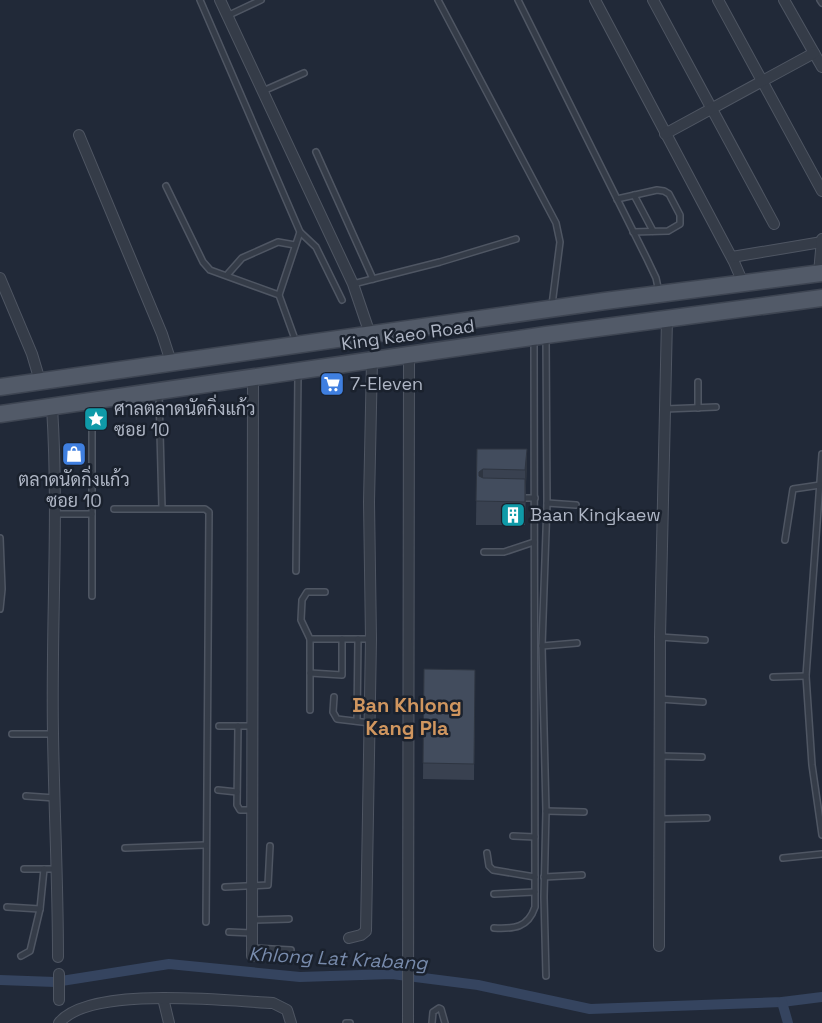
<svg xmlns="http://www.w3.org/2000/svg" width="822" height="1023" viewBox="0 0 822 1023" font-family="'Space Grotesk',Sarabun,sans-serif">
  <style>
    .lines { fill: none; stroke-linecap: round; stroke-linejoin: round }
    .canal { stroke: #35445f; stroke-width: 10 }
    .service-casing { stroke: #4f5663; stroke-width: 8 }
    .minor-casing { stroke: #4f5663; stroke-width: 12 }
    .primary-casing { stroke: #3e4552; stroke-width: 19 }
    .service { stroke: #353c48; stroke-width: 5 }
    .minor { stroke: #353c48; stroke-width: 10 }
    .primary { stroke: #525a68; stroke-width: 16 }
    .wall { fill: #394150 }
    .shaded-wall { fill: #2e3541 }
    .building { fill: #424c5d; stroke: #2e3541 }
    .labels { text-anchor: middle; stroke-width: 5; stroke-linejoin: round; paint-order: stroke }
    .street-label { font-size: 18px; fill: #afb6c5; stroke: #1a212d }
    .poi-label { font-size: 18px; fill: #afb6c5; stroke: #1a212d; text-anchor: start }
    .water-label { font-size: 19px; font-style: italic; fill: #788bac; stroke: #1a212d }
    .quarter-label { font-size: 20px; font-weight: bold; fill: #d0965f; stroke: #1a212d }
  </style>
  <rect width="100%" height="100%" fill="#212938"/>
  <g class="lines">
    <g class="canal">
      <polyline points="0,980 55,982 169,964 300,977 392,974 478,985 590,1009 782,1002 822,997"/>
      <polyline points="782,1002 788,1023"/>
    </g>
    <defs>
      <g id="service">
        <polyline points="200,0 300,232 279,295 296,342"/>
        <polyline points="438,0 556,223 560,242 552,305"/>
        <polyline points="518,0 647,259 656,278 659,292"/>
        <polyline points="820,0 822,3"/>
        <polyline points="227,16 261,0"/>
        <polyline points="263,91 304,73"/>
        <polyline points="316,152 373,279"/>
        <polyline points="166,186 203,262 210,270 279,295"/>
        <polyline points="634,195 653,231"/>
        <polyline points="617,199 657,190 664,191 669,194 680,215 680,224 668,231 633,232"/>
        <polyline points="300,232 316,247 342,300"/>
        <polyline points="227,275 242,258 278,242 295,245"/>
        <polyline points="353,284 440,262 516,239"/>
        <polyline points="159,394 162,508"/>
        <polyline points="698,408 698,382"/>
        <polyline points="665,409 716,407"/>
        <polyline points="92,416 92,596"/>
        <polyline points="822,454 806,676 812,765 822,835"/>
        <polyline points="518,498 535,498"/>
        <polyline points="547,503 576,505"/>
        <polyline points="114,509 205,509 209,512 206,922"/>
        <polyline points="55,514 92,514"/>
        <polyline points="0,538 2,589 0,609"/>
        <polyline points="785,540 793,489 820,485"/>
        <polyline points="484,552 504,552 534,542"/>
        <polyline points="296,571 298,374"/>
        <polyline points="660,637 705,640"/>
        <polyline points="310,639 371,639"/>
        <polyline points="542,646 577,643"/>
        <polyline points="310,673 342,675 342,639"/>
        <polyline points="773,677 806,676"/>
        <polyline points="334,697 333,712 337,719 370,723"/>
        <polyline points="660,699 703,702"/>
        <polyline points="310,710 310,639 301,620 302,600 307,592 325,592"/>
        <polyline points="357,721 358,639"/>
        <polyline points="219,726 252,726"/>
        <polyline points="238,726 237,805 240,810 252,810"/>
        <polyline points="12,734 53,734"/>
        <polyline points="660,756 702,757"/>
        <polyline points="218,790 237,792"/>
        <polyline points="26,796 55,798"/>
        <polyline points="546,811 584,812"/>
        <polyline points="660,819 707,818"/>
        <polyline points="513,836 535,837"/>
        <polyline points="125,848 205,845"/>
        <polyline points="487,853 489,866 493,870 535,877"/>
        <polyline points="783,858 822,854"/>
        <polyline points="24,869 57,869"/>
        <polyline points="544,877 582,875"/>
        <polyline points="225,887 268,885 270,846"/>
        <polyline points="494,894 535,892"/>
        <polyline points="7,907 40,909"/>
        <polyline points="252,920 289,919"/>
        <path d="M494 928C514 929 528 928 535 907L534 340"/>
        <polyline points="229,932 252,933"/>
        <polyline points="252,948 291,950"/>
        <polyline points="21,956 30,951 40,909 44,869"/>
        <polyline points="546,976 544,897 546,811 542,646 547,503 546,338"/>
        <polyline points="346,1023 350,1023"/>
        <polyline points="432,1023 433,1012 439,1008 441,1009 445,1023"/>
      </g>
      <g id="minor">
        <polyline points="220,0 353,284 370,334"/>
        <polyline points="595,0 734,262 743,283"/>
        <polyline points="653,0 774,224"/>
        <polyline points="718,0 822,191"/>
        <polyline points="784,0 822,67"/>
        <polyline points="665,134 814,53"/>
        <polyline points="79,135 162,334 171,362"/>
        <polyline points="732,257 822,242"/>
        <polyline points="819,273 822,239"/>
        <polyline points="0,278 32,354 40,381"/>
        <path d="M52 407C59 516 51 624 53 733 54 808 58 882 58 957"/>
        <polyline points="349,938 361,935 366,931 371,639 369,502 372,360"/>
        <polyline points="659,946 660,637 667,319"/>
        <polyline points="252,956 253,377"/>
        <polyline points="59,974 59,1000"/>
        <polyline points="163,998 169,1023"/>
        <path d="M59 1023C89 985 227 1001 273 1003L287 1010 291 1023"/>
        <polyline points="408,1023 409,355"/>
      </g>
      <g id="primary">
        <polyline points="0,387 605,301 822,273"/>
        <polyline points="0,414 546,335 822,298"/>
      </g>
    </defs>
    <use href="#service" class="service-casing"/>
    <use href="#minor" class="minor-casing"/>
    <use href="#primary" class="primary-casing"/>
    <use href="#service" class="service"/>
    <use href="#minor" class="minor"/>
    <use href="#primary" class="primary"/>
  </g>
  <g class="wall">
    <polygon points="477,449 527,449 525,525 476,525"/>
    <polygon points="424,669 475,670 474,780 423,779"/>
  </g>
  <g class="shaded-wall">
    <polygon points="527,449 527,472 525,493 525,470"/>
    <polygon points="483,469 483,493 479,495 479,472"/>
  </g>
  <g class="building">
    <polygon points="477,449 527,449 525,470 483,469 479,472 479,476 483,478 525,479 525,502 476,501"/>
    <polygon points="424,669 475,670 474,764 423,763"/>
  </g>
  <defs>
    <symbol id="supermarket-square" viewBox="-11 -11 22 22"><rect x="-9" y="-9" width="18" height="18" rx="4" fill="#3f7fe0" stroke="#1a212d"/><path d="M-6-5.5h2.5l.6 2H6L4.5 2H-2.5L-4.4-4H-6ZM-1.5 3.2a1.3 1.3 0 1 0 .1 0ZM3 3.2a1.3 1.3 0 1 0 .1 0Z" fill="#fff"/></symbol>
    <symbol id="sight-square" viewBox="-11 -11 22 22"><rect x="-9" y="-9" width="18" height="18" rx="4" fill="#0f9aa8" stroke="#1a212d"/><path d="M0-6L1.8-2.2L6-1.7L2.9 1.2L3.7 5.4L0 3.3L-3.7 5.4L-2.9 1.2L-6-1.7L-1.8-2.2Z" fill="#fff"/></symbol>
    <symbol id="shop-square" viewBox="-11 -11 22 22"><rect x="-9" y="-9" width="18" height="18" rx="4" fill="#3f7fe0" stroke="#1a212d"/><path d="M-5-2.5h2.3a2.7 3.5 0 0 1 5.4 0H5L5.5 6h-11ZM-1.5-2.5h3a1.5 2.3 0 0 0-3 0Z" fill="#fff"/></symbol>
    <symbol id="building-square" viewBox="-11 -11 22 22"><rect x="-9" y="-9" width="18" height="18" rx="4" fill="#0f9aa8" stroke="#1a212d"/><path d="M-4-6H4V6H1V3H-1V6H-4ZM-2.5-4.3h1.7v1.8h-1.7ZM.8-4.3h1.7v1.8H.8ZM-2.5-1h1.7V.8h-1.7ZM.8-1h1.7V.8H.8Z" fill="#fff"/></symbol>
  </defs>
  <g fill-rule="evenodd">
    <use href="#supermarket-square" x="318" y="370" width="28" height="28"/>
    <use href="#sight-square" x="82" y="405" width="28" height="28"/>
    <use href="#shop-square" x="60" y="440" width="28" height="28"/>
    <use href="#building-square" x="499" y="501" width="28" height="28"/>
  </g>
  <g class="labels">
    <g class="street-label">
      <text transform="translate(408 335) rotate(-8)" y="6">King Kaeo Road</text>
    </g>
    <g class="poi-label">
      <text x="350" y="390">7-Eleven</text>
      <text x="114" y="415">ศาลตลาดนัดกิ่งแก้ว<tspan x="114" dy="21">ซอย 10</tspan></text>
      <text x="74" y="486" text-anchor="middle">ตลาดนัดกิ่งแก้ว<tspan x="74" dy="21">ซอย 10</tspan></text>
      <text x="530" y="521">Baan Kingkaew</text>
    </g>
    <g class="water-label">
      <text transform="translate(338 958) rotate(3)" y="7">Khlong Lat Krabang</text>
    </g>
    <g class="quarter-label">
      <text x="407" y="712">Ban Khlong<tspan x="407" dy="23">Kang Pla</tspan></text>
    </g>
  </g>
</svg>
